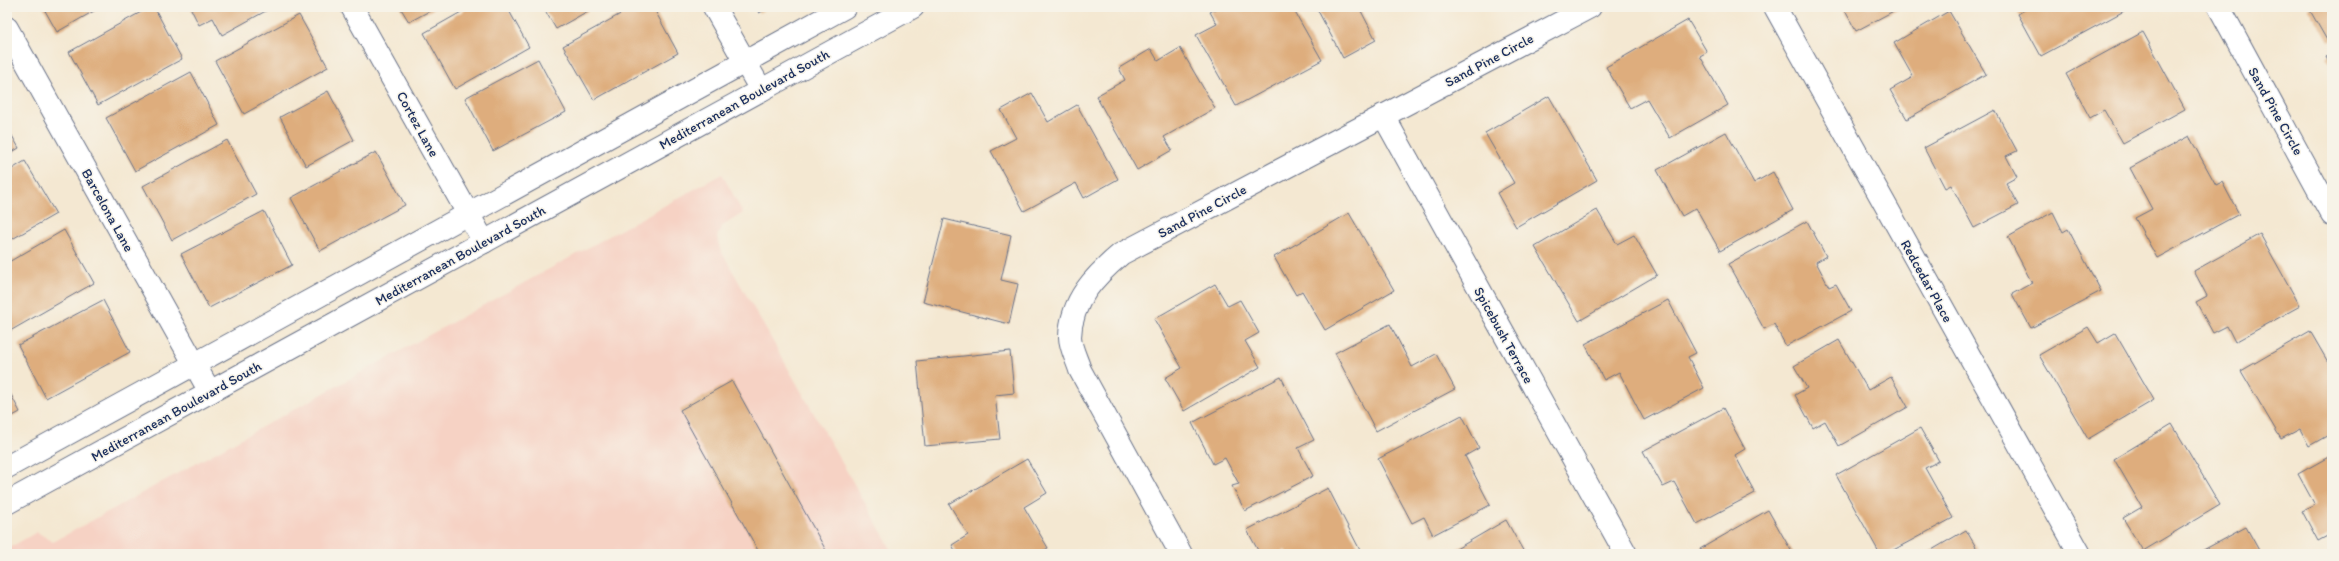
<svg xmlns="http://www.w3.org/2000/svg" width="2339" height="561" viewBox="0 0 2339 561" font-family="Itim,sans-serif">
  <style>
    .built { fill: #f6d2c4 }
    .building { fill: #dead7d }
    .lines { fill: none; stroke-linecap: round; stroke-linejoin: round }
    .minor-casing { stroke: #677087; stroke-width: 24 }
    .minor { stroke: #fff; stroke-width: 22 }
    .labels { text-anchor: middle; stroke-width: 3; stroke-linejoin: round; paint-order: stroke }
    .street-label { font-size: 14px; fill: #1b2f5e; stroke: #f7f3e8 }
  </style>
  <rect width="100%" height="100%" fill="#f7f3e8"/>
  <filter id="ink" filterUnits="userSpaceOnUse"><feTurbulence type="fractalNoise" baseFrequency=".025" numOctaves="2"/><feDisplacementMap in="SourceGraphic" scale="8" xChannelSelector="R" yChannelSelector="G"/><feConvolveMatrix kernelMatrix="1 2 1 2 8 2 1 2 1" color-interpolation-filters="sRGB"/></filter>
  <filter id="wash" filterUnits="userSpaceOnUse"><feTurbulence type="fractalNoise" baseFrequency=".012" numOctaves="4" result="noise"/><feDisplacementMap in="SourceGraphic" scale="16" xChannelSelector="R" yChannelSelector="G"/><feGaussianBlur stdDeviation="0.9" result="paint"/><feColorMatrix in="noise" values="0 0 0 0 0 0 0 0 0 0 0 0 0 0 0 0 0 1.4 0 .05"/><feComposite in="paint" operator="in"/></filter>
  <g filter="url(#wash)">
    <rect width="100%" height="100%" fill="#f4e8d2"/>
    <polygon class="built" points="722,174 743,213 721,227 717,237 720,249 894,554 7,554 7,549 37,532 53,542"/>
    <g id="blocks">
      <g class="building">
        <polygon points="43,7 101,7 57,32"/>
        <polygon points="150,7 154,7 182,59 98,105 69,52"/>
        <polygon points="190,7 273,7 222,35 213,18 199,25"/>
        <polygon points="400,7 437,7 409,22"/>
        <polygon points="470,7 507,7 529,47 455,89 424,33"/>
        <polygon points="543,7 595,7 556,29"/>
        <polygon points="633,7 653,7 678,53 594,100 563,46"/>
        <polygon points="755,7 770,7 759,13"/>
        <polygon points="1219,7 1292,7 1322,60 1236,106 1196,35 1217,24 1210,12"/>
        <polygon points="1316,7 1369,7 1361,11 1376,40 1343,58"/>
        <polygon points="1843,7 1901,7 1856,31"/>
        <polygon points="2029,7 2122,7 2124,11 2041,56 2018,14"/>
        <polygon points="2308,7 2332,7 2332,40 2328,42"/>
        <polygon points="1949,11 1986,74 1907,119 1890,90 1913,77 1894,43"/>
        <polygon points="299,15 328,67 244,114 215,61"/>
        <polygon points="1688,20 1707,52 1700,56 1728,105 1670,138 1647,99 1630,108 1606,67"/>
        <polygon points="2143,32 2185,109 2123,143 2104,110 2090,118 2066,74"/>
        <polygon points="1180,48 1215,108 1164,137 1172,150 1137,170 1096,96 1125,80 1119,68 1151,49 1158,61"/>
        <polygon points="2332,54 2332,68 2326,57"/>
        <polygon points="538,59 566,112 493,151 465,98"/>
        <polygon points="191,72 219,125 135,171 106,118"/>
        <polygon points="328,91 354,140 306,166 280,117"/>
        <polygon points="1032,93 1048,122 1077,105 1118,179 1084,198 1076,183 1024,211 991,151 1016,138 1001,110"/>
        <polygon points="1549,96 1597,180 1516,227 1497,193 1514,183 1485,133"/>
        <polygon points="1995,110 2017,151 2006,156 2017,177 2006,183 2018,205 1974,228 1951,185 1945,188 1924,148"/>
        <polygon points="7,127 19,148 7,155"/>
        <polygon points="1726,132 1754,183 1773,172 1793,210 1720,251 1696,208 1682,216 1657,170"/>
        <polygon points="2189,136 2216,185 2222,182 2239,214 2157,258 2135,218 2152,209 2130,168"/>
        <polygon points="227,140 256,194 172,240 143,186"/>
        <polygon points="376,152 405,205 320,251 291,198"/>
        <polygon points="25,161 56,214 7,242 7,172"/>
        <polygon points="1597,210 1617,244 1634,235 1657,275 1579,321 1535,247"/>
        <polygon points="264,211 292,265 209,308 181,254"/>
        <polygon points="2053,212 2063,232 2068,229 2101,291 2031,328 2012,294 2032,283 2008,237"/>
        <polygon points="1349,213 1394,290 1325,330 1302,291 1296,295 1274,257"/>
        <polygon points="944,219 1011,235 1001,280 1018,284 1009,324 923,302"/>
        <polygon points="1807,221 1826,256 1816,262 1829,287 1836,284 1851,311 1786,346 1774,324 1764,329 1728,264"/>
        <polygon points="64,230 94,283 10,331 7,325 7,263"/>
        <polygon points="2260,234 2300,306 2235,342 2227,326 2213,333 2196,302 2207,296 2194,271"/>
        <polygon points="1215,284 1228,306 1240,300 1259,333 1245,341 1260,367 1184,411 1165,378 1182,368 1154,319"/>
        <polygon points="103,300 130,352 46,398 18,345"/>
        <polygon points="1668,300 1696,353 1688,357 1704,388 1644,420 1619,372 1604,380 1585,344"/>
        <polygon points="1390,324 1412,367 1436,354 1455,389 1376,431 1335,353"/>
        <polygon points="2088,327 2098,343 2115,333 2154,400 2088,439 2039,355"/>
        <polygon points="2310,331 2332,369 2332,433 2309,446 2300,429 2281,439 2241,371"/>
        <polygon points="1839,340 1868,390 1891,377 1908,407 1839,446 1825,421 1813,428 1795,395 1807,388 1794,366"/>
        <polygon points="1010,351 1014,393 995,395 1000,439 925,446 917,361"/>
        <polygon points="1281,377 1314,440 1298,448 1313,476 1245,511 1232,486 1239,484 1225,458 1213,464 1192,423"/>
        <polygon points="732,381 828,554 760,554 680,410"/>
        <polygon points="7,387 20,412 7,419"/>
        <polygon points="1723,408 1745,449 1735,455 1755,493 1697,524 1674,482 1663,487 1643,451"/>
        <polygon points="1462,415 1479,448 1465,456 1490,505 1433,535 1424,517 1412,523 1378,459"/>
        <polygon points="2172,424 2220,505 2143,551 2123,518 2142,507 2114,459"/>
        <polygon points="1920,428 1939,461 1925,468 1953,518 1886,554 1880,554 1836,475"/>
        <polygon points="2332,455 2332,536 2331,534 2318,541 2302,511 2315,505 2298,474"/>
        <polygon points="1027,459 1047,493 1024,507 1048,548 1037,554 957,554 952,545 968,535 949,504"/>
        <polygon points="1328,488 1362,554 1287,554 1285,550 1277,554 1260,554 1247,530"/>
        <polygon points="1768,510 1793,554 1703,554 1700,549"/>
        <polygon points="1506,520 1525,554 1452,554 1451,552"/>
        <polygon points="2246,527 2261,554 2196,554"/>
        <polygon points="1966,530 1980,554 1925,554"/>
      </g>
    </g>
  </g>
  <g filter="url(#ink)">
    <use href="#blocks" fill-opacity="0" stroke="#677087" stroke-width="1"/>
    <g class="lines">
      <defs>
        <g id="minor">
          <polyline points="352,7 484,242"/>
          <polyline points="714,7 761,90"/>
          <polyline points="1775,7 2080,554"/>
          <polyline points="2219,7 2332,215"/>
          <polyline points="7,28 210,392"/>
          <polyline points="1383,115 1626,554"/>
          <polyline points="7,467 845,7"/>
          <polyline points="7,503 913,7"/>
          <path d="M1181 554 1080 370C1077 360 1070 347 1070 337 1071 300 1095 276 1121 254L1590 7"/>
        </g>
      </defs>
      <use href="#minor" class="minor-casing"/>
      <use href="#minor" class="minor"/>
    </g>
  </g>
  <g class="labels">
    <g class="street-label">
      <text transform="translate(1489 60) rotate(-28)" y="5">Sand Pine Circle</text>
      <text transform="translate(744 99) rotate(-29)" y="5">Mediterranean Boulevard South</text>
      <text transform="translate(2276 111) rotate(61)" y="5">Sand Pine Circle</text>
      <text transform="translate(418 124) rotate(61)" y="5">Cortez Lane</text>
      <text transform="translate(108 210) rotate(61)" y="5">Barcelona Lane</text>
      <text transform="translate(1202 211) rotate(-28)" y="5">Sand Pine Circle</text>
      <text transform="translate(460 255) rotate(-29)" y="5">Mediterranean Boulevard South</text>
      <text transform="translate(1927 281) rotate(61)" y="5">Redcedar Place</text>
      <text transform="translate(1504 335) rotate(61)" y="5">Spicebush Terrace</text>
      <text transform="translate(176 411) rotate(-29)" y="5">Mediterranean Boulevard South</text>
    </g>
  </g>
  <rect width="2339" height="561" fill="none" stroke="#f7f3e8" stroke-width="24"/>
</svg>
